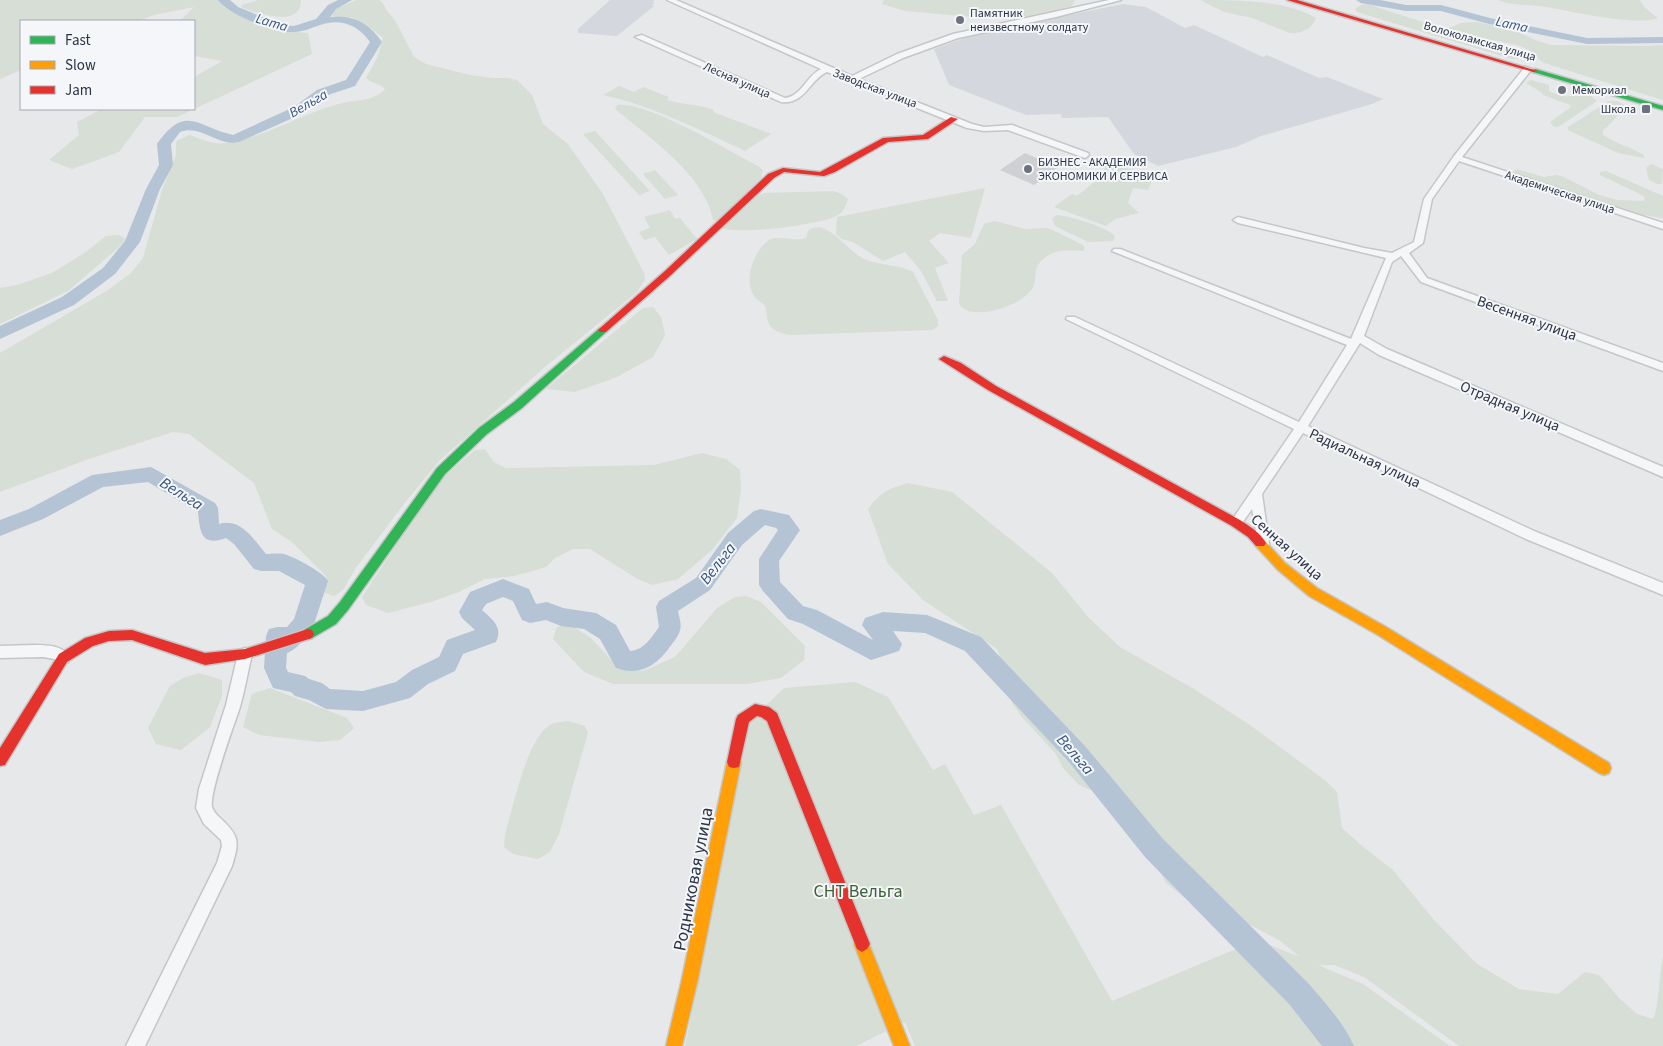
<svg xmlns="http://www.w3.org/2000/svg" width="1663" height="1046" viewBox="0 0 1663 1046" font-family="'Source Sans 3',sans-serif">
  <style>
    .built { fill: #d4d7dd }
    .green { fill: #d6ded6 }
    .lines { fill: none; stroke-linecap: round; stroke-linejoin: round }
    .river { fill: #b4c4d5; fill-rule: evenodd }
    .building { fill: #ced0d3 }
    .street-casing { stroke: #c4c6c8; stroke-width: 3 }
    .fast-casing { stroke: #c4c6c8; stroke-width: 3 }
    .slow-casing { stroke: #c4c6c8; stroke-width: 3 }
    .jam-casing { stroke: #c4c6c8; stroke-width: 3 }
    .street { fill: #f5f6f7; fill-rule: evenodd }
    .fast { fill: #30b455; fill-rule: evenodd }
    .slow { fill: #ff9f0a; fill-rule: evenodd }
    .jam { fill: #e5322d; fill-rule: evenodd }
    .poi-dot { fill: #6c737f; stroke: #f4f6f9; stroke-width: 2 }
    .labels { text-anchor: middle; stroke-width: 4; stroke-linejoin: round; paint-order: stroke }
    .far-poi-label { font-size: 12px; fill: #2b3445; stroke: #f4f6f9; text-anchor: start }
    .far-street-label { font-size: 12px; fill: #2b3445; stroke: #f4f6f9 }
    .far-water-label { font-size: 14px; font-style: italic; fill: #34527a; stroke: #f4f6f9 }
    .street-label { font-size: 15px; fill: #2b3445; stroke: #f4f6f9 }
    .water-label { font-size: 16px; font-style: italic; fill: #34527a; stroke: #f4f6f9 }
    .near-street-label { font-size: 18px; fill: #2b3445; stroke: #f4f6f9 }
    .near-park-label { font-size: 18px; fill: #3f6138; stroke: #f4f6f9 }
  </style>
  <rect width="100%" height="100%" fill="#e6e8ea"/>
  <g class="built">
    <polygon points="610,0 655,0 652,2 655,3 652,5 654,6 617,36 578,33 578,29"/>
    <polygon points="1123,4 1146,7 1185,28 1194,25 1263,57 1267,55 1319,78 1327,77 1383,99 1372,104 1261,136 1236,147 1158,166 1134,154 1108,117 1062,118 1061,114 1026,115 949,85 934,49 976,34"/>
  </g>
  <g class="green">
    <polygon points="0,0 221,0 224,6 281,31 308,33 312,54 177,117 145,117 119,152 72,169 49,160 79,135 77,122 102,109 194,109 194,77 222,61 194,56 194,21 180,21 194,7 154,15 138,21 21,21 21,70 0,79"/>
    <path d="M258 0H301C301 29 257 13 241 7L242 5Z"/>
    <path d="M357 0H379L383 3 387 11 395 20 414 57 426 64 470 75 492 78H508L517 80 532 95 543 124 568 144 603 194 644 273 645 280 637 292 546 366 439 461 407 500 355 569 343 590 334 596 323 592 326 576 292 542 272 529 254 483 189 434 173 432 89 459 0 492V353L108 290 131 273 143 258 162 190 176 155V141L189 135C202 139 212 145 226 143 267 137 303 113 342 103 356 100 375 101 385 89 380 83 372 84 366 78L377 58 383 38C373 30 364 22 353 18 345 16 336 19 330 14L336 8Z"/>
    <polygon points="884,0 1075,0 1072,6 1032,17 1011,15 984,18 905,11 882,4"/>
    <path d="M1200 0C1236 0 1285 0 1316 18 1313 29 1300 34 1290 33L1252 18 1224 12Z"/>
    <path d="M1498 0H1640L1645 8 1658 18C1635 27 1567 10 1540 6 1525 4 1512 6 1498 0Z"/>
    <path d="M1367 4 1438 27 1449 28 1461 23 1477 22 1517 31 1535 40 1551 45 1647 46 1663 45V100L1544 63C1536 58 1535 54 1529 50 1519 44 1490 39 1478 39L1510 50 1519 57 1518 59H1512L1357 12 1355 9 1361 5Z"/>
    <path d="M1531 80 1549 85V91C1569 101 1574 93 1591 96L1597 101 1558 127H1554L1550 122 1571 107 1570 105 1543 95 1541 92 1526 83Z"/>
    <path d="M619 86 634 92 643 87 669 97 667 100C683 105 699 104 714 110L713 112 771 134 745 151C698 129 653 106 603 95Z"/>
    <path d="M1609 101H1616L1627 106 1603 131V135C1616 144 1631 147 1644 155V158L1618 153 1568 130V127Z"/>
    <path d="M617 105C646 100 729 151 758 166L763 170 761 178 718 221 713 220C711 212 709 204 705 198 690 166 642 131 615 109Z"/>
    <polygon points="595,131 650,191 639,195 583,134"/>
    <polygon points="1105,164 1155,174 1148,190 1133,188 1128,203 1139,213 1115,219 1106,226 1054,207 1072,194 1077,196 1104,174"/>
    <polygon points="1651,164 1663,169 1662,184 1657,184 1649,180 1646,168"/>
    <polygon points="1517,169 1544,177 1556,175 1564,177 1599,195 1618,200 1644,201 1645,198 1642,195 1600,175 1600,172 1606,171 1663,196 1663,218 1631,213 1515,174 1513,172"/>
    <polygon points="655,170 678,195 665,199 643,174"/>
    <polygon points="985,188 971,238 940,233 929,241 949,263 935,268 948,301 937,301 921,271 905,252 883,261 853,242 842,239 836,234 837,217"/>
    <path d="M833 191 842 194 848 199C846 206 844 211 838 215 821 225 740 235 722 228L757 196 764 193Z"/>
    <polygon points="670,210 675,219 680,218 697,239 669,255 655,237 644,240 639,232 650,228 644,217"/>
    <path d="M1057 215C1069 216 1109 227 1115 237L1113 241 1088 242 1055 226 1052 218Z"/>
    <path d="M995 221 1026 229 1048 228 1083 245 1085 248 1083 251C1071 251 1057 248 1046 257 1030 269 1039 274 1033 287 1024 306 970 323 959 304L962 255 975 244 984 224Z"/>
    <path d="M820 227C837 232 848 251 864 259 880 266 899 264 913 272L938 320V326L933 330 790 335C779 333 769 330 767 318 767 314 766 309 765 306 762 302 756 300 754 296 743 280 754 251 769 240 777 235 795 242 806 238L808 231 813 228Z"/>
    <polygon points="119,235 126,239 118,248 68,291 0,324 0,288 17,285 52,273 86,252 106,236"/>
    <polygon points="653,307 661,317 665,335 653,357 617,377 575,392 546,389 643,308"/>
    <polygon points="485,449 494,462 506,468 654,465 702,453 726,459 740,470 741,489 737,518 712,550 678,579 652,585 636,578 590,549 573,549 555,558 546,567 514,576 485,579 459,592 431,602 388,613 366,605 362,597 438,482 475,450"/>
    <path d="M908 483 952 492 1052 573 1089 618 1120 647 1194 689 1250 725 1326 781 1337 792 1342 828 1361 845 1393 870 1434 920 1477 964 1519 989 1558 994 1585 972 1599 975 1619 998 1637 1014 1653 1019C1659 1010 1659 972 1663 957V1046H1459L1364 977 1334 965H1318L1363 984 1450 1046H915L905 1022 856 1046H685L750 721 784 688 855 682 888 697 933 770 945 764 974 815 1001 805 1112 1001 1257 940 1300 957 1279 940 1235 917 1185 898 1166 883 1161 873V847L1154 830 1132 808 1079 785 1063 768 1055 753 1022 717 1012 703 1003 665 997 649 923 600 888 564 868 509C879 493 890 488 908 483Z"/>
    <polygon points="746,596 761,602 805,646 804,660 781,678 747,684 613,684 584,672 553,639 557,627 568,624 590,637 619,668 643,671 675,657 717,608 735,597"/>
    <polygon points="199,673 222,680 222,696 210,727 181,750 156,744 148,728 170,686 183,678"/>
    <polygon points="270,688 347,718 354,728 340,740 319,742 259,735 243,727 252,694"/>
    <path d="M568 721 585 726 588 733 559 834 550 852 538 859 513 854 504 847 505 834C513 808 527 738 550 725 555 722 563 722 568 721Z"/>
  </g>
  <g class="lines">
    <g class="river">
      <path d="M218 0H230L238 7 283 25 294 26 316 19 328 5 338 0H352L336 9 330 17C354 15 368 22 382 42L355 86 325 96 304 113 239 142C217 147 202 124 180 132L171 144 173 165 160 189 140 242 115 274 74 305 0 339V326L62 297 103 268 125 241 146 189 159 165 157 144C186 103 197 127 233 135L294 107 317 90 346 80 370 42C358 25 341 18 320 25 311 28 303 32 294 32 275 33 229 15 218 0Z"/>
      <polygon points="1356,0 1380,0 1406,5 1441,5 1490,18 1587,38 1663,37 1663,43 1587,44 1489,24 1441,11 1406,11 1361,3"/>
      <path d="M151 467 215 503 218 508 219 524C241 517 254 540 266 554 271 554 278 553 283 554 293 556 323 572 328 581L314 624C309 634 298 649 287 653L286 668 288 672 305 676 309 679 322 683 330 689 363 691 396 682 412 670 439 657 447 640 475 630 462 618 459 612 470 592 503 579 529 589 536 604 547 602 563 608 596 613 616 625 630 651C644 650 651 638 659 627L656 607 659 601 696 578 728 533 754 511 761 509 789 515 800 530 779 561 780 582 803 606 817 610 873 640 862 625 865 618 883 612 927 615 981 637 1085 746 1163 839 1309 984C1325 1003 1344 1023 1354 1046H1322L1289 1004 1145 857 1069 762 965 651 925 633 893 631 902 644 899 651 871 660 803 624 788 619 763 591 759 585V559L778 530 776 528 765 525 742 545 710 590 678 611C679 617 682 625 680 630 679 635 675 640 672 644 658 664 642 677 616 668L600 639 584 629 561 626 546 620 530 623 522 620 513 601 503 597 486 604 482 610C493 620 503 627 496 642L463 654 455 671 428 684 410 698 363 711 326 709 309 700 295 696 291 692 273 688 264 668 266 636 269 629 277 627H287L294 619 305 585 279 571H261L254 569 234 544 226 538C201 547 200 532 198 512L148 482 103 487 43 519 0 536V520L29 509 92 475Z"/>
    </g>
  </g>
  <polygon class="building" points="1025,153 1046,162 1059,166 1034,185 1000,170"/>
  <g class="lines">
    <defs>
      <g id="street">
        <path d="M667 0H676L852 76 897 54 953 34 1109 0H1121L1056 17 958 38 903 58 859 79 972 124 984 127 1012 125 1088 153 1089 155 1085 158 1008 130 984 131 967 128 827 72C809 80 805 105 781 102L635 37 642 35 785 98C802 96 806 76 821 69Z"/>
        <polygon points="1525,67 1532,69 1462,157 1663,223 1663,229 1459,161 1432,199 1423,243 1409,253 1427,278 1663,363 1663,371 1421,282 1401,256 1392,262 1364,336 1387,349 1663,467 1663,477 1379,355 1360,343 1308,426 1534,531 1663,583 1663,595 1526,539 1303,433 1262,494 1269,544 1267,548 1259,548 1252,509 1240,526 1232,526 1230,523 1294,429 1066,319 1067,317 1075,317 1299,422 1347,345 1112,251 1114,249 1120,249 1351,339 1386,258 1238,223 1233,220 1238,217 1364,248 1392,253 1414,242 1424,199 1454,156"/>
        <path d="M34 645C46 645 64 645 70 658L68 662 63 664 54 659 43 657 0 658V646Z"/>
        <path d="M245 648 250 650 252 654C248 671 245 689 240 707 234 725 209 792 212 807 213 810 216 814 218 816 239 835 240 840 232 866L145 1046H126L217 863 222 846 221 840 204 824 196 808 199 789 226 705 238 654 240 650Z"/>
      </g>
      <g id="fast">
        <polygon points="1535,69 1663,106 1663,110 1533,72 1532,71"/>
        <polygon points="603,327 606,328 606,332 522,408 487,434 445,474 348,610 336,624 312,638 308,639 304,638 302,634 304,630 328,616 340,602 437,468 479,428 514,402 600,328"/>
      </g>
      <g id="slow">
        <polygon points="1260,538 1264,540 1285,563 1317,588 1386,627 1609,763 1611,768 1609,773 1604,775 1599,773 1378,635 1309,596 1277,569 1256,546 1254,543 1256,540"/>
        <polygon points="734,756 739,757 741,762 698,979 682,1046 666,1046 682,979 727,762 729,757"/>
        <polygon points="862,936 867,939 910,1046 894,1046 854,944 857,939"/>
      </g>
      <g id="jam">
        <polygon points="1287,0 1297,0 1538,71 1533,72"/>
        <polygon points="951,117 958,119 928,139 888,142 835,172 824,176 784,172 774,178 671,275 606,332 600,332 598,330 665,271 768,174 783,168 820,172 883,138 923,135"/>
        <path d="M944 356 961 363 996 386 1240 520C1250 527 1260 532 1266 543L1264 546H1256L1248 537 1232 526 988 390 939 359Z"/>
        <polygon points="308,629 312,630 314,634 312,638 245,659 205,665 132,640 109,641 93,646 67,662 5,765 0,766 0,748 59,654 85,638 109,631 132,630 205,653 245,649"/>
        <polygon points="755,704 769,707 777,713 870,944 867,949 862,952 857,949 767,721 761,717 757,716 749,722 739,767 734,768 729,767 727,762 736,719 738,715"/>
      </g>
    </defs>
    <use href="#street" class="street-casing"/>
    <use href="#fast" class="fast-casing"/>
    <use href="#slow" class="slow-casing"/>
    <use href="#jam" class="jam-casing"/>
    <use href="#street" class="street"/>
    <use href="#fast" class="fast"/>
    <use href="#slow" class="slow"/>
    <use href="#jam" class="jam"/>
  </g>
  <g class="poi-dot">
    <circle cx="960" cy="20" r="5"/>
    <circle cx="1562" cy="90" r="5"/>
    <rect x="1641" y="104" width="10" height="10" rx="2.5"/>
    <circle cx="1028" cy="169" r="5"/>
  </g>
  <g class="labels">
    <g class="far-poi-label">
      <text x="970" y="17">Памятник<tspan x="970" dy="14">неизвестному солдату</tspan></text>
      <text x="1572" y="94">Мемориал</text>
      <text x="1636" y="113" text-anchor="end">Школа</text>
      <text x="1038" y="166">БИЗНЕС - АКАДЕМИЯ<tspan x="1038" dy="14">ЭКОНОМИКИ И СЕРВИСА</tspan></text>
    </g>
    <g class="far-street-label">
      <text transform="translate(1480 41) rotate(16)" y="4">Волоколамская улица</text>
      <text transform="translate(737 80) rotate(24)" y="4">Лесная улица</text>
      <text transform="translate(875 88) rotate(21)" y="4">Заводская улица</text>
      <text transform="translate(1560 192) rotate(18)" y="4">Академическая улица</text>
    </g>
    <g class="far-water-label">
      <text transform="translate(272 22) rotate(16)" y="5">Lama</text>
      <text transform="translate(1512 24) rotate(13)" y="5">Lama</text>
      <text transform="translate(308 103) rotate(-30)" y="5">Вельга</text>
    </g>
    <g class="street-label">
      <text transform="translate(1527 318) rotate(20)" y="5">Весенняя улица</text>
      <text transform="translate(1510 406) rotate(23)" y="5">Отрадная улица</text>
      <text transform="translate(1365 458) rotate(25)" y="5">Радиальная улица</text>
      <text transform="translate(1287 547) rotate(42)" y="5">Сенная улица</text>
    </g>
    <g class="water-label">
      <text transform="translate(182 493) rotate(32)" y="6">Вельга</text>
      <text transform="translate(717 563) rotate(-52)" y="6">Вельга</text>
      <text transform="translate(1076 754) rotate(49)" y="6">Вельга</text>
    </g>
    <g class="near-street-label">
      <text transform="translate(693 879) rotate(-79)" y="6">Родниковая улица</text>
    </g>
    <g class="near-park-label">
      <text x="858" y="897">СНТ Вельга</text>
    </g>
  </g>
  <rect x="20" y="20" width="175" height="90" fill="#f4f6f9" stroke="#a4a8b1"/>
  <rect x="30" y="36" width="25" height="8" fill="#30b455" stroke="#a4a8b1"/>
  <text x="65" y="45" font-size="15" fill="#2b3445">Fast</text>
  <rect x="30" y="61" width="25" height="8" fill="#ff9f0a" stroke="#a4a8b1"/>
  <text x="65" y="70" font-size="15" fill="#2b3445">Slow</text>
  <rect x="30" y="86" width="25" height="8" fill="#e5322d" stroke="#a4a8b1"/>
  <text x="65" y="95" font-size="15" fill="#2b3445">Jam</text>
</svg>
